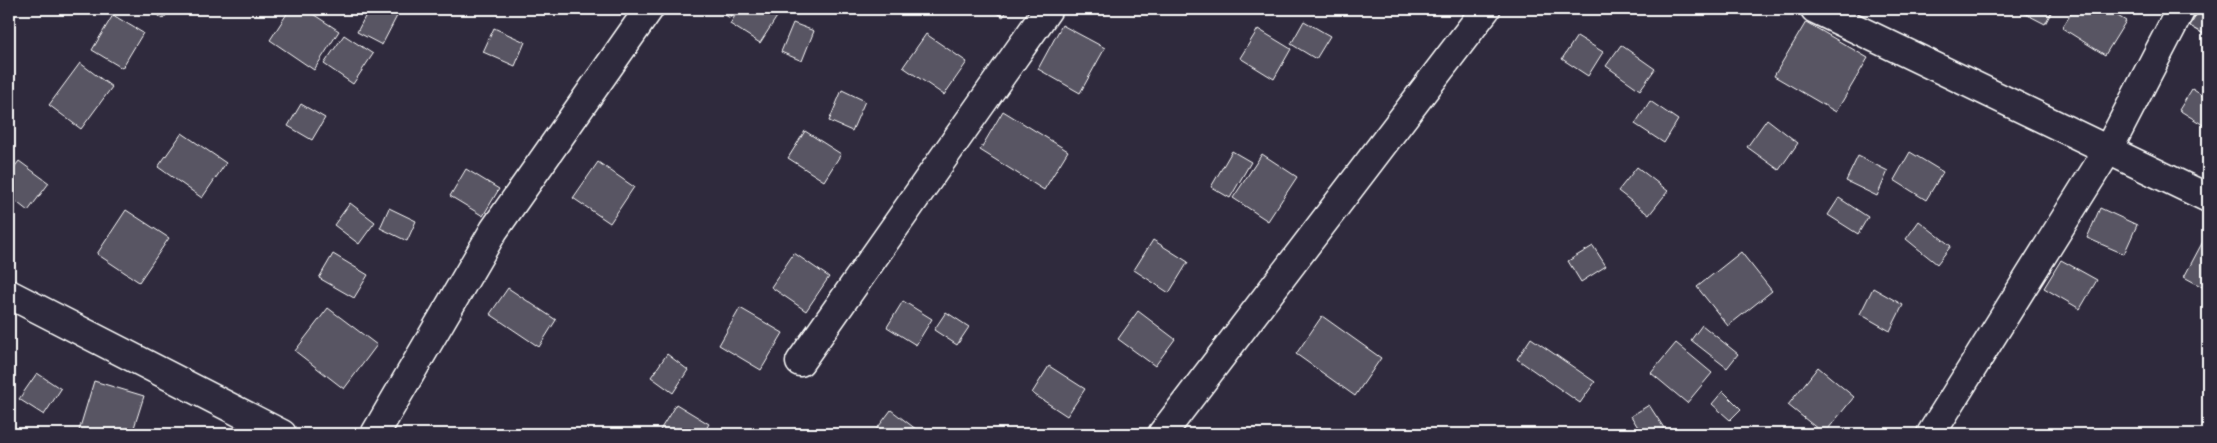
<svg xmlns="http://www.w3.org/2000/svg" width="2217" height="443" viewBox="0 0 2217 443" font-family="Kalam,sans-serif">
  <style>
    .building { fill: #595564; stroke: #fff }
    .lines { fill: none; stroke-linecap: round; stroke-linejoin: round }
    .street-casing { stroke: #fff; stroke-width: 31 }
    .street { stroke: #2f2a3d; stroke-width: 28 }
  </style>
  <rect width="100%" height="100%" fill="#2f2a3d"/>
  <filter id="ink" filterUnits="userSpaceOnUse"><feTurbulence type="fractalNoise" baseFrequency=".02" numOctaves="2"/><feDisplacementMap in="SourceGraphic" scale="10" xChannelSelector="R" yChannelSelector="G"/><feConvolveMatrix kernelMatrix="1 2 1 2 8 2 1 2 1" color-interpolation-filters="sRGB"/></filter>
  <g filter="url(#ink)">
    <g class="building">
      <polygon points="150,9 171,9 163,19"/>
      <polygon points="290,9 305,9 339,31 314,70 270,40"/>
      <polygon points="369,9 383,9 397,16 382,45 357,32"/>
      <polygon points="715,9 736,9 730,18"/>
      <polygon points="739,9 782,9 760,43 730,24"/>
      <polygon points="990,9 1009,9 1003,17"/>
      <polygon points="2016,9 2053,9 2045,24"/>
      <polygon points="2074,9 2106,9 2126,21 2105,55 2062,28"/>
      <polygon points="2199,9 2208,9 2208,37 2189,25"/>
      <polygon points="2200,9 2208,9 2208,36 2190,26"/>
      <polygon points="113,15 143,33 122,68 92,50"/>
      <polygon points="1304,21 1330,36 1316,59 1291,44"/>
      <polygon points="1806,22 1868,58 1836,112 1774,76"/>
      <polygon points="793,23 814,31 802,61 781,52"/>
      <polygon points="1062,25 1105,48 1080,93 1038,69"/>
      <polygon points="494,28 525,42 515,66 483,52"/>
      <polygon points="1258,29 1291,49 1274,79 1240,58"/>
      <polygon points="926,34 967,62 944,95 903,67"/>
      <polygon points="344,35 373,54 353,84 324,64"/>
      <polygon points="1577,36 1603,52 1588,76 1562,59"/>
      <polygon points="1621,45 1655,69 1640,90 1606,66"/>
      <polygon points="80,63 112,87 81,129 49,105"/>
      <polygon points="2192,89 2208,99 2208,128 2179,110"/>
      <polygon points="842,90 865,101 852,131 829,121"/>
      <polygon points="1650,101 1678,120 1664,143 1635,124"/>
      <polygon points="301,104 325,118 312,140 288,126"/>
      <polygon points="1003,111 1068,151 1044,190 980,150"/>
      <polygon points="1767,119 1798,143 1779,170 1747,147"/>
      <polygon points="805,131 841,154 824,181 788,158"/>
      <polygon points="182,133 226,163 202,198 158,167"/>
      <polygon points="1232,151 1251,162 1230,198 1211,187"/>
      <polygon points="1910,152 1943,172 1926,200 1894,180"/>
      <polygon points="1262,154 1297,177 1268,221 1233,198"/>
      <polygon points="1858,156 1888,171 1877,196 1846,181"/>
      <polygon points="19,161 49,183 28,211 9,196 9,174"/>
      <polygon points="598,162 634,187 610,223 573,198"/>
      <polygon points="1637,167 1668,191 1649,215 1618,191"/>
      <polygon points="466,169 499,189 483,216 450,196"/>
      <polygon points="1839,198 1868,217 1858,234 1828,215"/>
      <polygon points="350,203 375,222 359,244 334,225"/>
      <polygon points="389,208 416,221 407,241 380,228"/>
      <polygon points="2100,208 2137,225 2124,254 2087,238"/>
      <polygon points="126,210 169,238 139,282 97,254"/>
      <polygon points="1919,221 1951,246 1937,264 1906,239"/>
      <polygon points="2208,232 2208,290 2184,277"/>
      <polygon points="1153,240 1188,262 1169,293 1134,270"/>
      <polygon points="1593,246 1606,266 1581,282 1568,261"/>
      <polygon points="1741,252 1772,291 1728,326 1697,287"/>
      <polygon points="794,253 829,277 806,311 771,287"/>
      <polygon points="333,254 368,275 354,298 319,278"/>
      <polygon points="2061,260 2097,280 2080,309 2044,288"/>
      <polygon points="508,288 556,320 539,347 490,314"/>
      <polygon points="1873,288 1903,305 1890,331 1860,314"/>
      <polygon points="903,301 932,319 916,345 887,327"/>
      <polygon points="328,308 377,345 344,389 295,351"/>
      <polygon points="740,308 783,333 761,370 719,345"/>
      <polygon points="1138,311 1175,339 1155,366 1118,339"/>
      <polygon points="946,312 969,327 957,345 934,330"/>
      <polygon points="1322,316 1381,358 1355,396 1296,354"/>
      <polygon points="1702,325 1738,354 1727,368 1691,340"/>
      <polygon points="1531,338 1595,382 1580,403 1517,359"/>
      <polygon points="1676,343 1712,373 1687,403 1651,373"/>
      <polygon points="667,354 688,370 673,393 651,377"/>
      <polygon points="1049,366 1085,389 1067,416 1032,393"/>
      <polygon points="1818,367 1854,397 1824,434 1788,405"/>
      <polygon points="37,373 61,389 44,415 19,399"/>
      <polygon points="94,381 144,396 132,434 78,434"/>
      <polygon points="1723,391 1741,409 1730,420 1712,404"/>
      <polygon points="676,404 709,424 703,434 667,434 660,430"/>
      <polygon points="1649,405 1664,428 1654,434 1642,434 1631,416"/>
      <polygon points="891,410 921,433 920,434 873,434"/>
    </g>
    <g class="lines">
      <defs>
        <g id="street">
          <polyline points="1815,9 2208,198"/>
          <polyline points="9,294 282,434"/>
          <polyline points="800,362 1048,9"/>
          <polyline points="375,434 494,230 649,9"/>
          <polyline points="1162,434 1486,9"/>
          <polyline points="1931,434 2108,150 2181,9"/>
        </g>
      </defs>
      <use href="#street" class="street-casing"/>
      <use href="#street" class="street"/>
    </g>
  </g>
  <rect width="2217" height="443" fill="none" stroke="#2f2a3d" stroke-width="30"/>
  <rect x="15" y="15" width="2187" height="413" fill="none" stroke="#fff" stroke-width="2" filter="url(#ink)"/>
</svg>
